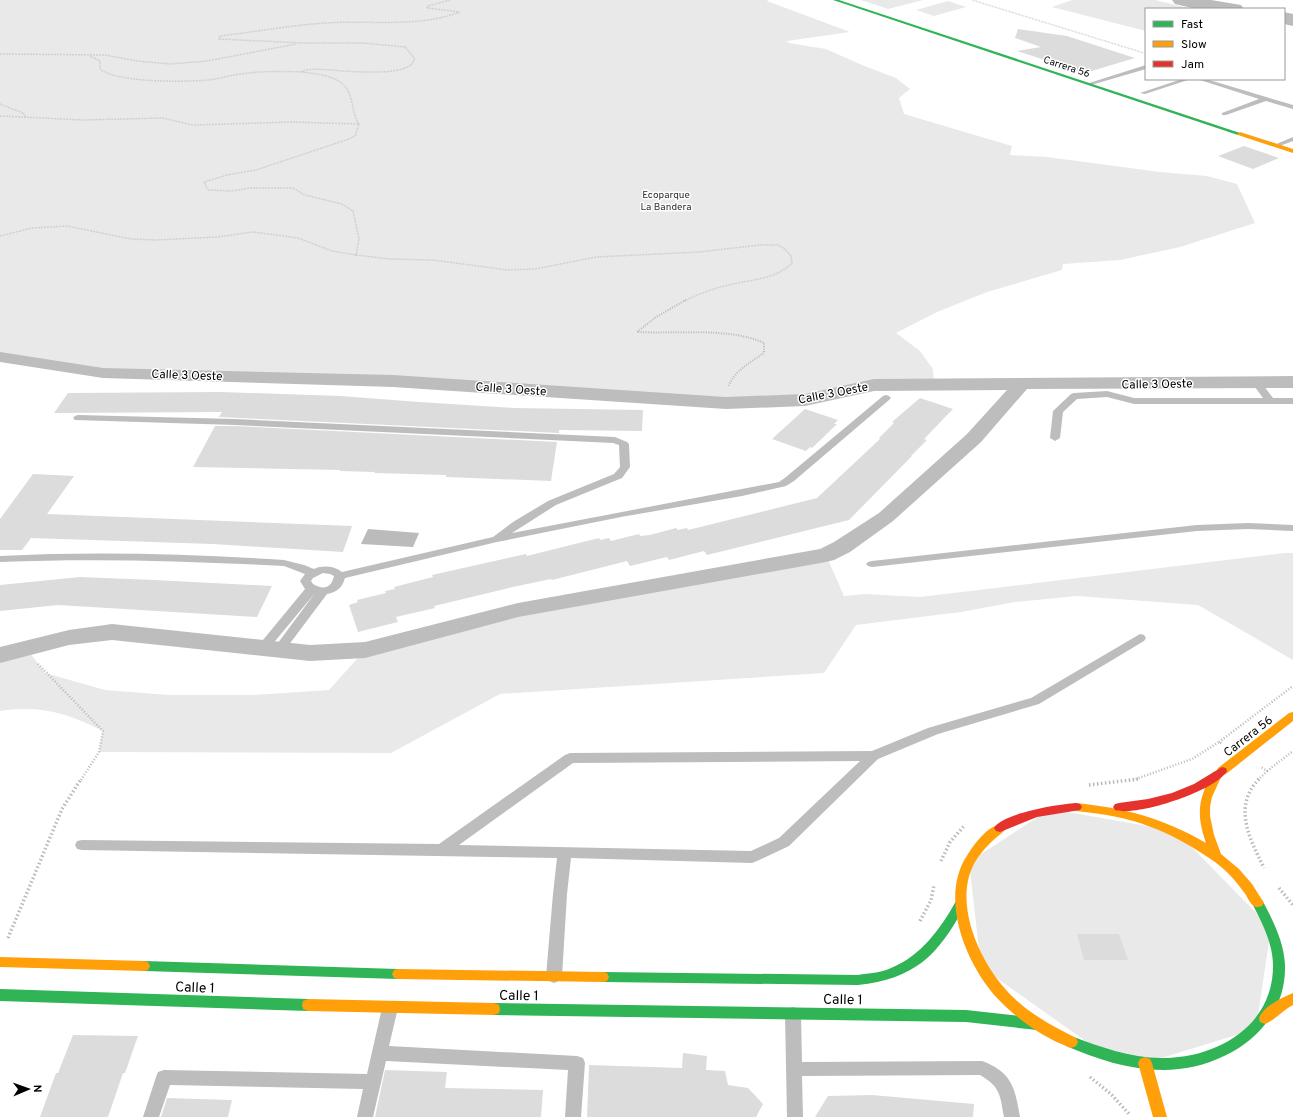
<svg xmlns="http://www.w3.org/2000/svg" width="1293" height="1117" viewBox="0 0 1293 1117" font-family="Overpass,sans-serif">
  <style>
    .green { fill: #e9e9e9 }
    .water { fill: #bbb }
    .lines { fill: none; stroke-linecap: round; stroke-linejoin: round }
    .river { fill: #bbb; fill-rule: evenodd }
    .building { fill: #dcdcdc }
    .path-far3 { stroke: #b8b8b8; stroke-width: 1.5; stroke-dasharray: 0.5 1; stroke-linecap: butt }
    .path-far2 { stroke: #b8b8b8; stroke-width: 2; stroke-dasharray: 1 1.5; stroke-linecap: butt }
    .path-far1 { stroke: #b8b8b8; stroke-width: 2.5; stroke-dasharray: 1 2; stroke-linecap: butt }
    .path { stroke: #b8b8b8; stroke-width: 3.5; stroke-dasharray: 1.5 2.5; stroke-linecap: butt }
    .lane { fill: #bdbdbd; fill-rule: evenodd }
    .street { fill: #bdbdbd; fill-rule: evenodd }
    .fast { fill: #30b455; fill-rule: evenodd }
    .slow { fill: #ff9f0a; fill-rule: evenodd }
    .jam { fill: #e5322d; fill-rule: evenodd }
    .labels { text-anchor: middle; stroke-width: 3; stroke-linejoin: round; paint-order: stroke }
    .far-street-label { font-size: 10px; fill: #000; stroke: #fff }
    .far-park-label { font-size: 10px; fill: #2e2e2e; stroke: #fff }
    .street-label { font-size: 12px; fill: #000; stroke: #fff }
    .near-street-label { font-size: 14px; fill: #000; stroke: #fff }
  </style>
  <rect width="100%" height="100%" fill="#fff"/>
  <g class="green">
    <polygon points="0,0 768,0 767,1 850,32 787,41 789,43 826,49 862,65 896,78 910,89 899,98 904,114 1012,146 1010,155 1047,157 1160,172 1207,176 1237,184 1255,223 1180,247 1120,260 1063,264 1062,270 987,292 937,312 896,333 920,351 933,369 934,385 874,385 805,400 103,373 0,357"/>
    <polygon points="861,0 923,0 888,9"/>
    <polygon points="1072,0 1155,0 1193,9 1146,9 1146,31 1052,7"/>
    <polygon points="948,1 966,7 934,16 916,10"/>
    <path d="M1285 553H1293V660L1198 605 1077 596 1015 602 961 612 856 625 824 673 500 694 391 753 99 752 103 731C66 713 42 705 0 711V655L27 649 45 673 105 690 169 695H253L329 690 365 650 518 610 826 555 844 596 865 594 920 597Z"/>
    <polygon points="1050,809 1176,831 1271,928 1256,1029 1145,1063 1108,1057 981,967 969,862"/>
  </g>
  <polygon class="water" points="368,529 419,533 413,547 361,544"/>
  <g class="lines">
    <g class="river">
      <polygon points="1172,0 1211,0 1241,5 1244,9 1196,9 1175,4"/>
      <polygon points="1284,12 1293,14 1293,26 1284,24"/>
    </g>
  </g>
  <g class="building">
    <polygon points="1018,29 1067,36 1135,58 1085,73 1017,51 1041,47 1015,38"/>
    <polygon points="1244,146 1279,158 1253,169 1218,156"/>
    <polygon points="221,392 341,396 419,402 514,408 643,410 642,431 559,430 559,433 219,417 222,412 54,413 68,393"/>
    <polygon points="920,398 953,409 924,439 927,440 911,456 912,456 849,520 707,555 704,551 669,560 667,557 630,566 627,561 552,580 551,579 513,587 434,606 435,608 396,617 398,622 358,632 349,605 358,602 357,600 386,593 385,591 395,589 394,587 433,577 432,575 526,554 527,556 599,538 600,540 609,538 611,541 639,534 640,536 650,535 676,528 678,530 687,528 688,530 817,498 880,439 879,438 894,423 892,422"/>
    <polygon points="805,409 838,420 834,424 837,424 812,448 810,447 806,451 772,439"/>
    <polygon points="215,426 235,426 557,442 551,481 446,477 446,475 374,473 375,472 340,471 340,470 193,467"/>
    <polygon points="33,474 74,476 47,514 352,526 343,552 213,544 31,538 22,550 0,550 0,519"/>
    <polygon points="80,577 154,580 272,586 257,617 58,605 0,611 0,585"/>
    <polygon points="1077,934 1119,934 1128,960 1084,960"/>
    <polygon points="73,1035 138,1036 125,1073 123,1073 108,1117 40,1117 56,1073 58,1073"/>
    <polygon points="683,1053 707,1056 706,1070 725,1071 728,1085 748,1088 763,1104 756,1117 587,1117 589,1065 682,1068"/>
    <polygon points="385,1070 447,1072 445,1088 543,1090 541,1117 375,1117"/>
    <polygon points="872,1095 974,1104 973,1117 815,1117 828,1096"/>
    <polygon points="167,1098 232,1100 228,1117 161,1117"/>
  </g>
  <g class="lines">
    <g class="path-far3">
      <polyline points="972,0 1144,53"/>
      <polyline points="0,54 105,55 137,61 170,64 207,61 296,44"/>
      <path d="M90 56 100 61V69C117 83 185 82 208 80 219 79 230 75 241 74 261 71 282 71 302 72"/>
      <polyline points="0,104 23,113 26,117"/>
      <path d="M0 116 83 120 163 118 192 125 292 122 359 124 355 136 349 139 256 170 227 175 204 182 208 190 231 191 251 188H293L305 195 342 204 353 211 359 239 356 255 390 259 433 260 508 270 535 269 596 257 699 252 760 245H778L785 249 791 256 792 263C774 281 749 279 725 286 711 289 697 295 684 301"/>
      <path d="M358 123C353 113 353 103 349 93 343 76 317 74 302 72L305 70 315 69C337 70 392 77 409 66 412 65 413 61 415 59L405 47 363 43H303L219 39 220 36C255 32 291 25 326 23 370 20 418 28 460 12L427 8 428 6 450 0"/>
      <polyline points="0,236 32,228 67,226 131,239 155,240 217,237 253,232 298,238 332,251 356,255"/>
    </g>
    <path class="path-far2" d="M686 300 656 317 637 332C675 334 730 327 764 343V353C751 362 734 371 728 387"/>
    <g class="path-far1">
      <polyline points="38,664 103,731 99,752 81,780"/>
      <polyline points="1219,742 1293,686"/>
      <polyline points="1267,771 1293,751"/>
      <polyline points="1133,780 1192,759 1219,742 1223,744"/>
      <polyline points="1258,780 1267,771 1261,767"/>
    </g>
    <g class="path">
      <path d="M1259 779C1232 807 1250 839 1264 868"/>
      <polyline points="1089,785 1138,779"/>
      <polyline points="941,861 950,842 964,826"/>
      <polyline points="1279,888 1293,905"/>
      <polyline points="920,921 931,900 934,885"/>
      <polyline points="8,938 62,809 81,779"/>
      <polyline points="1090,1077 1111,1094 1130,1115"/>
    </g>
    <g class="lane">
      <polygon points="1146,65 1146,69 1091,85 1086,84"/>
      <polygon points="1182,79 1191,79 1145,94 1140,93"/>
      <polygon points="1197,79 1206,79 1293,105 1293,109 1266,101 1226,115 1222,115 1222,113 1259,99"/>
      <polygon points="1293,137 1293,141 1277,147 1274,145"/>
      <polygon points="1257,380 1260,381 1273,398 1293,398 1293,404 1134,404 1107,397 1077,399 1063,412 1060,438 1055,441 1050,438 1053,411 1071,394 1074,393 1107,391 1134,398 1263,398 1252,383"/>
      <path d="M886 395 889 396 891 398 889 400 794 481 786 486 742 496 621 517 497 542 345 578C342 588 337 592 327 594L282 654H274L272 651 315 593 266 652H258L256 649 258 646 305 589 300 581 305 574 284 566C189 561 95 558 0 562V556C95 551 189 554 284 560L304 565 314 569C323 565 334 566 342 572L493 537 513 522 548 501 614 474 620 467 619 445 613 443 235 425 75 420 73 418 75 416 78 415 235 419 615 437 627 442 629 444 630 467 622 478 556 505 512 533 779 482 786 477 883 396ZM323 573 330 574 334 576C331 589 323 590 313 584L311 581 313 578Z"/>
      <polygon points="1248,523 1293,525 1293,531 1248,529 1197,531 872,567 868,566 866,564 868,562 872,561 1197,525"/>
      <path d="M1140 634 1144 635 1146 638 1144 641 1039 704 938 734 878 759 789 846 757 861 752 863 571 858 567 894 562 976 559 981 554 983 549 981 546 976 553 894 557 858 82 850 77 849 75 845 77 841 82 840 439 844 565 755 570 753 872 751 928 728 1031 698ZM860 761 779 838 751 851 459 845 573 763Z"/>
      <polygon points="390,1001 396,1003 398,1008 389,1046 577,1056 583,1058 585,1063 581,1117 565,1117 568,1070 386,1061 373,1117 357,1117 363,1089 170,1085 159,1117 143,1117 156,1077 158,1072 164,1070 367,1074 382,1008 384,1003"/>
      <path d="M793 1007 799 1009 801 1014 802 1062 982 1061C1012 1072 1015 1088 1020 1117H1004C1000 1096 1001 1087 980 1075L802 1076 803 1117H787L785 1014 787 1009Z"/>
    </g>
    <polygon class="street" points="0,352 103,368 393,375 726,397 805,394 874,379 1293,376 1293,388 1027,389 981,442 893,521 850,552 834,560 826,562 518,617 365,658 310,661 112,640 69,645 0,663 0,647 69,630 112,624 310,645 365,642 518,603 820,549 834,542 879,513 967,434 1007,390 874,391 805,406 726,409 393,387 103,378 0,362"/>
    <g class="fast">
      <polygon points="833,0 839,0 1243,134 1238,135"/>
      <path d="M1258 898 1262 900C1273 920 1284 942 1285 965 1287 1030 1223 1070 1163 1070 1129 1070 1097 1059 1066 1046L1064 1042 1066 1038 1071 1036C1101 1047 1132 1059 1165 1058 1219 1057 1273 1025 1273 966 1273 943 1262 923 1252 903L1254 900Z"/>
      <path d="M960 899 964 901 966 904 964 907C938 956 914 979 858 985L603 982 599 981 597 977 599 973 603 972 858 975C869 973 880 973 891 968 921 956 941 928 956 901Z"/>
      <polygon points="144,961 398,969 402,970 404,974 402,978 398,979 144,971 140,970 138,966 140,962"/>
      <polygon points="0,989 308,999 313,1001 314,1005 313,1009 308,1011 0,1001"/>
      <polygon points="494,1003 966,1010 1037,1018 1042,1020 1043,1024 1042,1028 1037,1030 966,1022 494,1015 489,1013 488,1009 489,1005"/>
    </g>
    <g class="slow">
      <polygon points="1240,132 1293,149 1293,153 1238,135 1237,134"/>
      <path d="M1293 712V721L1226 774 1222 775 1212 797 1210 807V816L1214 835 1221 854 1239 869 1252 884 1264 903 1262 906C1259 907 1256 908 1254 906 1249 903 1247 895 1243 891 1236 881 1226 870 1215 862 1167 829 1135 817 1076 811L1072 810 1070 807 1072 804 1076 803C1125 808 1163 818 1206 843 1196 814 1198 799 1213 772L1217 771 1218 768 1289 713Z"/>
      <path d="M1000 824 1004 825 1006 828 1004 831C993 840 983 849 975 862 951 904 982 969 1015 999 1032 1015 1054 1027 1076 1038L1078 1042 1076 1046 1071 1048C1044 1038 1018 1020 998 999 966 965 938 897 968 854 975 843 986 828 1000 824Z"/>
      <polygon points="0,957 144,961 148,962 150,966 148,970 144,971 0,967"/>
      <polygon points="398,969 603,972 607,973 609,977 607,981 603,982 398,979 394,978 392,974 394,970"/>
      <path d="M1293 993V1005C1283 1010 1275 1020 1265 1024L1260 1022 1259 1018C1264 1006 1281 998 1293 993Z"/>
      <polygon points="308,999 494,1003 499,1005 500,1009 499,1013 494,1015 308,1011 303,1009 302,1005 303,1001"/>
      <polygon points="1145,1057 1150,1059 1152,1063 1167,1117 1153,1117 1138,1063 1140,1059"/>
    </g>
    <g class="jam">
      <path d="M1222 767 1226 768 1227 771C1216 791 1136 817 1115 810L1113 807 1115 804 1119 803 1148 799 1172 793 1194 784Z"/>
      <path d="M1076 803 1080 804 1082 807 1080 810 1037 817 1000 832 996 831 994 828C1003 813 1059 804 1076 803Z"/>
    </g>
  </g>
  <g class="labels">
    <g class="far-street-label">
      <text transform="translate(1067 66) rotate(18)" y="4">Carrera 56</text>
    </g>
    <g class="far-park-label">
      <text x="666" y="198">Ecoparque<tspan x="666" dy="12">La Bandera</tspan></text>
    </g>
    <g class="street-label">
      <text transform="translate(187 375) rotate(2)" y="4">Calle 3 Oeste</text>
      <text transform="translate(1157 384) rotate(-1)" y="4">Calle 3 Oeste</text>
      <text transform="translate(511 389) rotate(4)" y="4">Calle 3 Oeste</text>
      <text transform="translate(833 393) rotate(-11)" y="4">Calle 3 Oeste</text>
      <text transform="translate(1248 736) rotate(-38)" y="4">Carrera 56</text>
    </g>
    <g class="near-street-label">
      <text transform="translate(195 987) rotate(2)" y="5">Calle 1</text>
      <text transform="translate(519 995) rotate(1)" y="5">Calle 1</text>
      <text transform="translate(843 999) rotate(1)" y="5">Calle 1</text>
    </g>
  </g>
  <rect x="1145" y="8" width="140" height="72" fill="#ffffff" stroke="#999999"/>
  <rect x="1153" y="21" width="20" height="6" fill="#30b455" stroke="#999999"/>
  <text x="1181" y="28" font-size="12" fill="#000000">Fast</text>
  <rect x="1153" y="41" width="20" height="6" fill="#ff9f0a" stroke="#999999"/>
  <text x="1181" y="48" font-size="12" fill="#000000">Slow</text>
  <rect x="1153" y="61" width="20" height="6" fill="#e5322d" stroke="#999999"/>
  <text x="1181" y="68" font-size="12" fill="#000000">Jam</text>
  <g transform="translate(28 1089) rotate(88)" stroke="#ffffff" stroke-width="3" paint-order="stroke">
  <path d="M0-3L7 15L0 10L-7 15Z" fill="#000000"/>
  <text y="-6" font-size="11" font-weight="bold" text-anchor="middle" fill="#000000">N</text>
  </g>
</svg>
